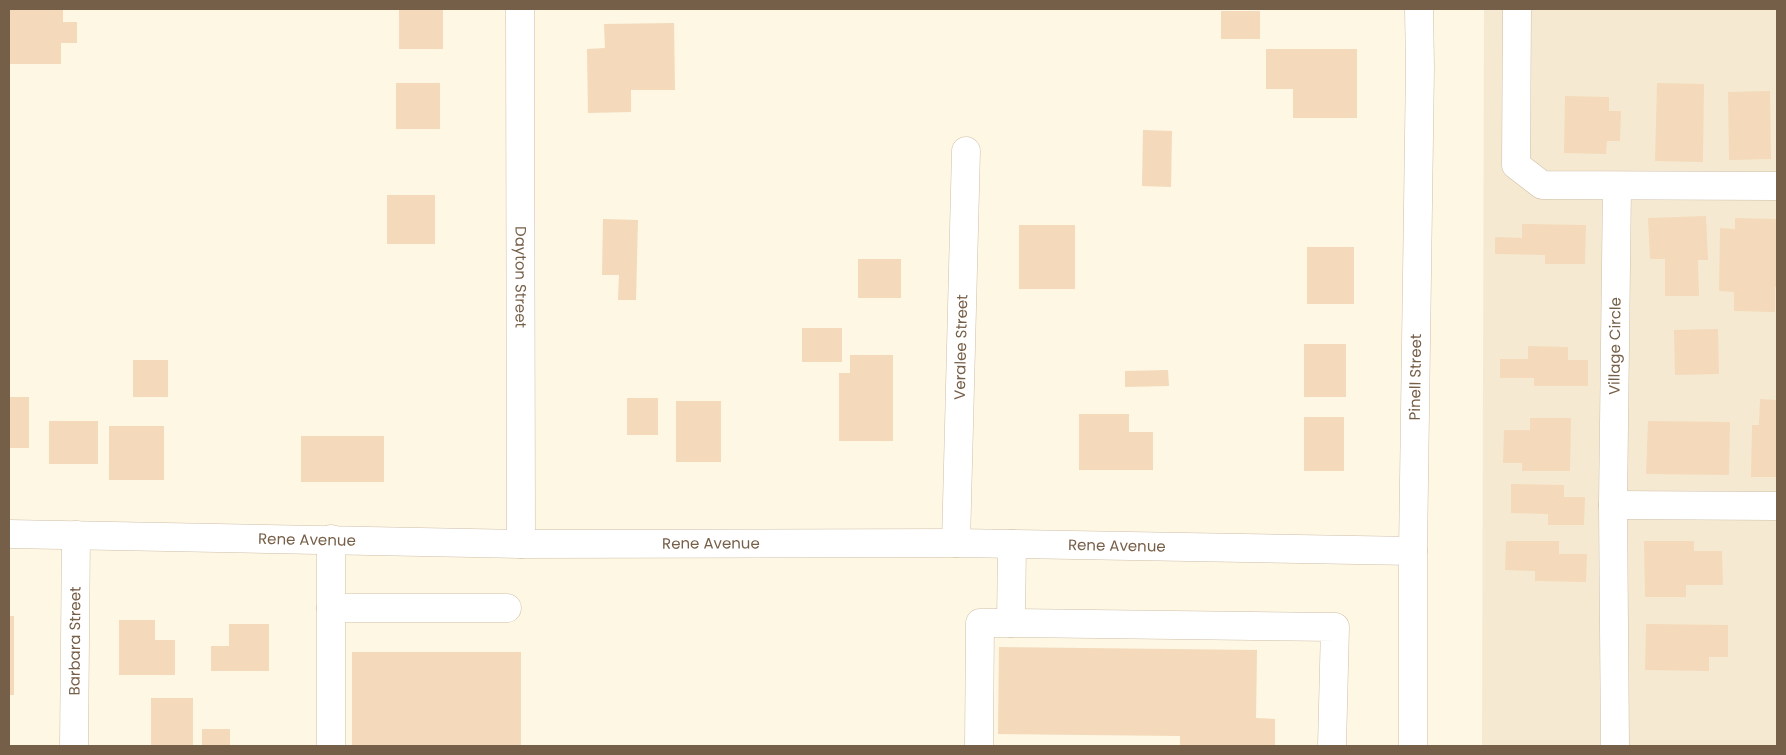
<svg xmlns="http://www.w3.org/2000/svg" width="1786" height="755" viewBox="0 0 1786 755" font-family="Poppins,sans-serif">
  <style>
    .residential { fill: #f5ead1 }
    .building { fill: #f4d9ba }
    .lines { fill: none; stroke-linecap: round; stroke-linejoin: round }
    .minor-casing { stroke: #cfbfa9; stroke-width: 29 }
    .minor { stroke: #fff; stroke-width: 28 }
    .labels { text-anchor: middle; stroke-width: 4; stroke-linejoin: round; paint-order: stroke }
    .street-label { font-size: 15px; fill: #765f48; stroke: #fffaea }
  </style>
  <rect width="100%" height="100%" fill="#fdf7e3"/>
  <polygon class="residential" points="1484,9 1777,9 1777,746 1482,746"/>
  <g class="building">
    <polygon points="9,9 63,9 63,22 77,22 77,43 61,43 61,64 9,64"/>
    <rect x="399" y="9" width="44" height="40"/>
    <rect x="1221" y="11" width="39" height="28"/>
    <polygon points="674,23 675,90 631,90 631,112 588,113 587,49 605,48 604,24"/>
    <polygon points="1266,49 1357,49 1357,118 1293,118 1293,89 1266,89"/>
    <rect x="396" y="83" width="44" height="46"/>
    <polygon points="1657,83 1704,84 1703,162 1655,161"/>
    <polygon points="1770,91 1771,159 1729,160 1728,92"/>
    <polygon points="1565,96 1609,97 1609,111 1621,111 1620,141 1607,141 1606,154 1564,153"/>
    <polygon points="1143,130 1172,131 1171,187 1142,186"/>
    <rect x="387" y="195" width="48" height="49"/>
    <polygon points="1706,216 1708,260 1698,260 1699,296 1665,296 1665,259 1650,259 1648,218"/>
    <polygon points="1735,218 1776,219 1777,287 1775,287 1775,312 1734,311 1734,292 1719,291 1720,228 1735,229"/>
    <polygon points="603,219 638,220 636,300 618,300 619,275 602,275"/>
    <polygon points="1522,224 1586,225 1585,264 1545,264 1545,255 1495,254 1495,237 1522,238"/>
    <rect x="1019" y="225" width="56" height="64"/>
    <rect x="1307" y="247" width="47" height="57"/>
    <rect x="858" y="259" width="43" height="39"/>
    <rect x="802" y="328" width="40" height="34"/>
    <polygon points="1718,329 1719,374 1675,375 1674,330"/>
    <rect x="1304" y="344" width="42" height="53"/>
    <polygon points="1528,346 1568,347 1568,360 1588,360 1588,386 1534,386 1534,378 1500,378 1500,359 1528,359"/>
    <polygon points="850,355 893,355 893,441 839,441 839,373 850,373"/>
    <rect x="133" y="360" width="35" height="37"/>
    <polygon points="1168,370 1169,386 1125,387 1125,371"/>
    <rect x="9" y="397" width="20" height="51"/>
    <rect x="627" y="398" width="31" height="37"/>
    <polygon points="1760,399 1777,400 1777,477 1751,477 1752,425 1759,425"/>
    <rect x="676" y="401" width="45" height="61"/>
    <polygon points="1079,414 1129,414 1129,432 1153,432 1153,470 1079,470"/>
    <rect x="1304" y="417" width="40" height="54"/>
    <polygon points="1530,418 1571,418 1570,471 1522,471 1522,463 1503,463 1504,430 1530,430"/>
    <rect x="49" y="421" width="49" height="43"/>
    <polygon points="1648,421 1730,422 1729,475 1646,474"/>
    <rect x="109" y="426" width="55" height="54"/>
    <rect x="301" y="436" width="83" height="46"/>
    <polygon points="1511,484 1564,485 1564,497 1585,497 1584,525 1548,525 1548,514 1511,513"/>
    <polygon points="1506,541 1559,541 1559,554 1587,554 1586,582 1535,581 1535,571 1505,570"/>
    <polygon points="1644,541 1694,541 1694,551 1722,551 1723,585 1686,585 1686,597 1645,597"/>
    <rect x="9" y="616" width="5" height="79"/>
    <polygon points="119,620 155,620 155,640 175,640 175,675 119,675"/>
    <polygon points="229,624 269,624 269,671 211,671 211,646 229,646"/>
    <polygon points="1646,624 1728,625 1728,657 1709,657 1709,671 1645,670"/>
    <polygon points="999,647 1257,650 1256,718 1275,719 1275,746 1180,746 1180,736 998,734"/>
    <rect x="352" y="652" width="169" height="94"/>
    <rect x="151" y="698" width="42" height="48"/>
    <rect x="202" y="729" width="28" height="17"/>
  </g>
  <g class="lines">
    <defs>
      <g id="minor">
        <path id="s1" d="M520 9 521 544"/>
        <polyline points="1517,9 1516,165 1542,185 1777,186"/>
        <polyline points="1613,505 1777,506"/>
        <path id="s2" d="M9 534 521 544 956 543 1413 551"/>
        <path id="s3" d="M956 543 966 151"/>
        <polyline points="331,608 507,608"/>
        <polyline points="1011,623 1335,627 1332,746"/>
        <path id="s4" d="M74 746 76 535"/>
        <polyline points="331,746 331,539"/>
        <polyline points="979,746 980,623 1011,623 1012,544"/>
        <path id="s5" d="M1413 746V551L1420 67 1419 9"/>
        <path id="s6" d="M1615 746 1613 505 1617 186"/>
      </g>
    </defs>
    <use href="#minor" class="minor-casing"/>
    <use href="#minor" class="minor"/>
  </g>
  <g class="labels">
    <g class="street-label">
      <text dy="5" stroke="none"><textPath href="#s1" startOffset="268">Dayton Street</textPath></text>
      <text dy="5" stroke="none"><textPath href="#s6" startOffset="400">Village Circle</textPath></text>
      <text dy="5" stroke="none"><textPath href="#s3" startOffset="196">Veralee Street</textPath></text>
      <text dy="5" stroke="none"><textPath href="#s5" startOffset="369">Pinell Street</textPath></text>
      <text dy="5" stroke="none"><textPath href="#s2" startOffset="298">Rene Avenue</textPath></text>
      <text dy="5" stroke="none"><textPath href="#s2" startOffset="702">Rene Avenue</textPath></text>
      <text dy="5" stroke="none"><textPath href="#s2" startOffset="1108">Rene Avenue</textPath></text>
      <text dy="5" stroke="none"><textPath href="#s4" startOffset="105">Barbara Street</textPath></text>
    </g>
  </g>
  <rect width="1786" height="755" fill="none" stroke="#765f48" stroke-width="20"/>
</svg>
